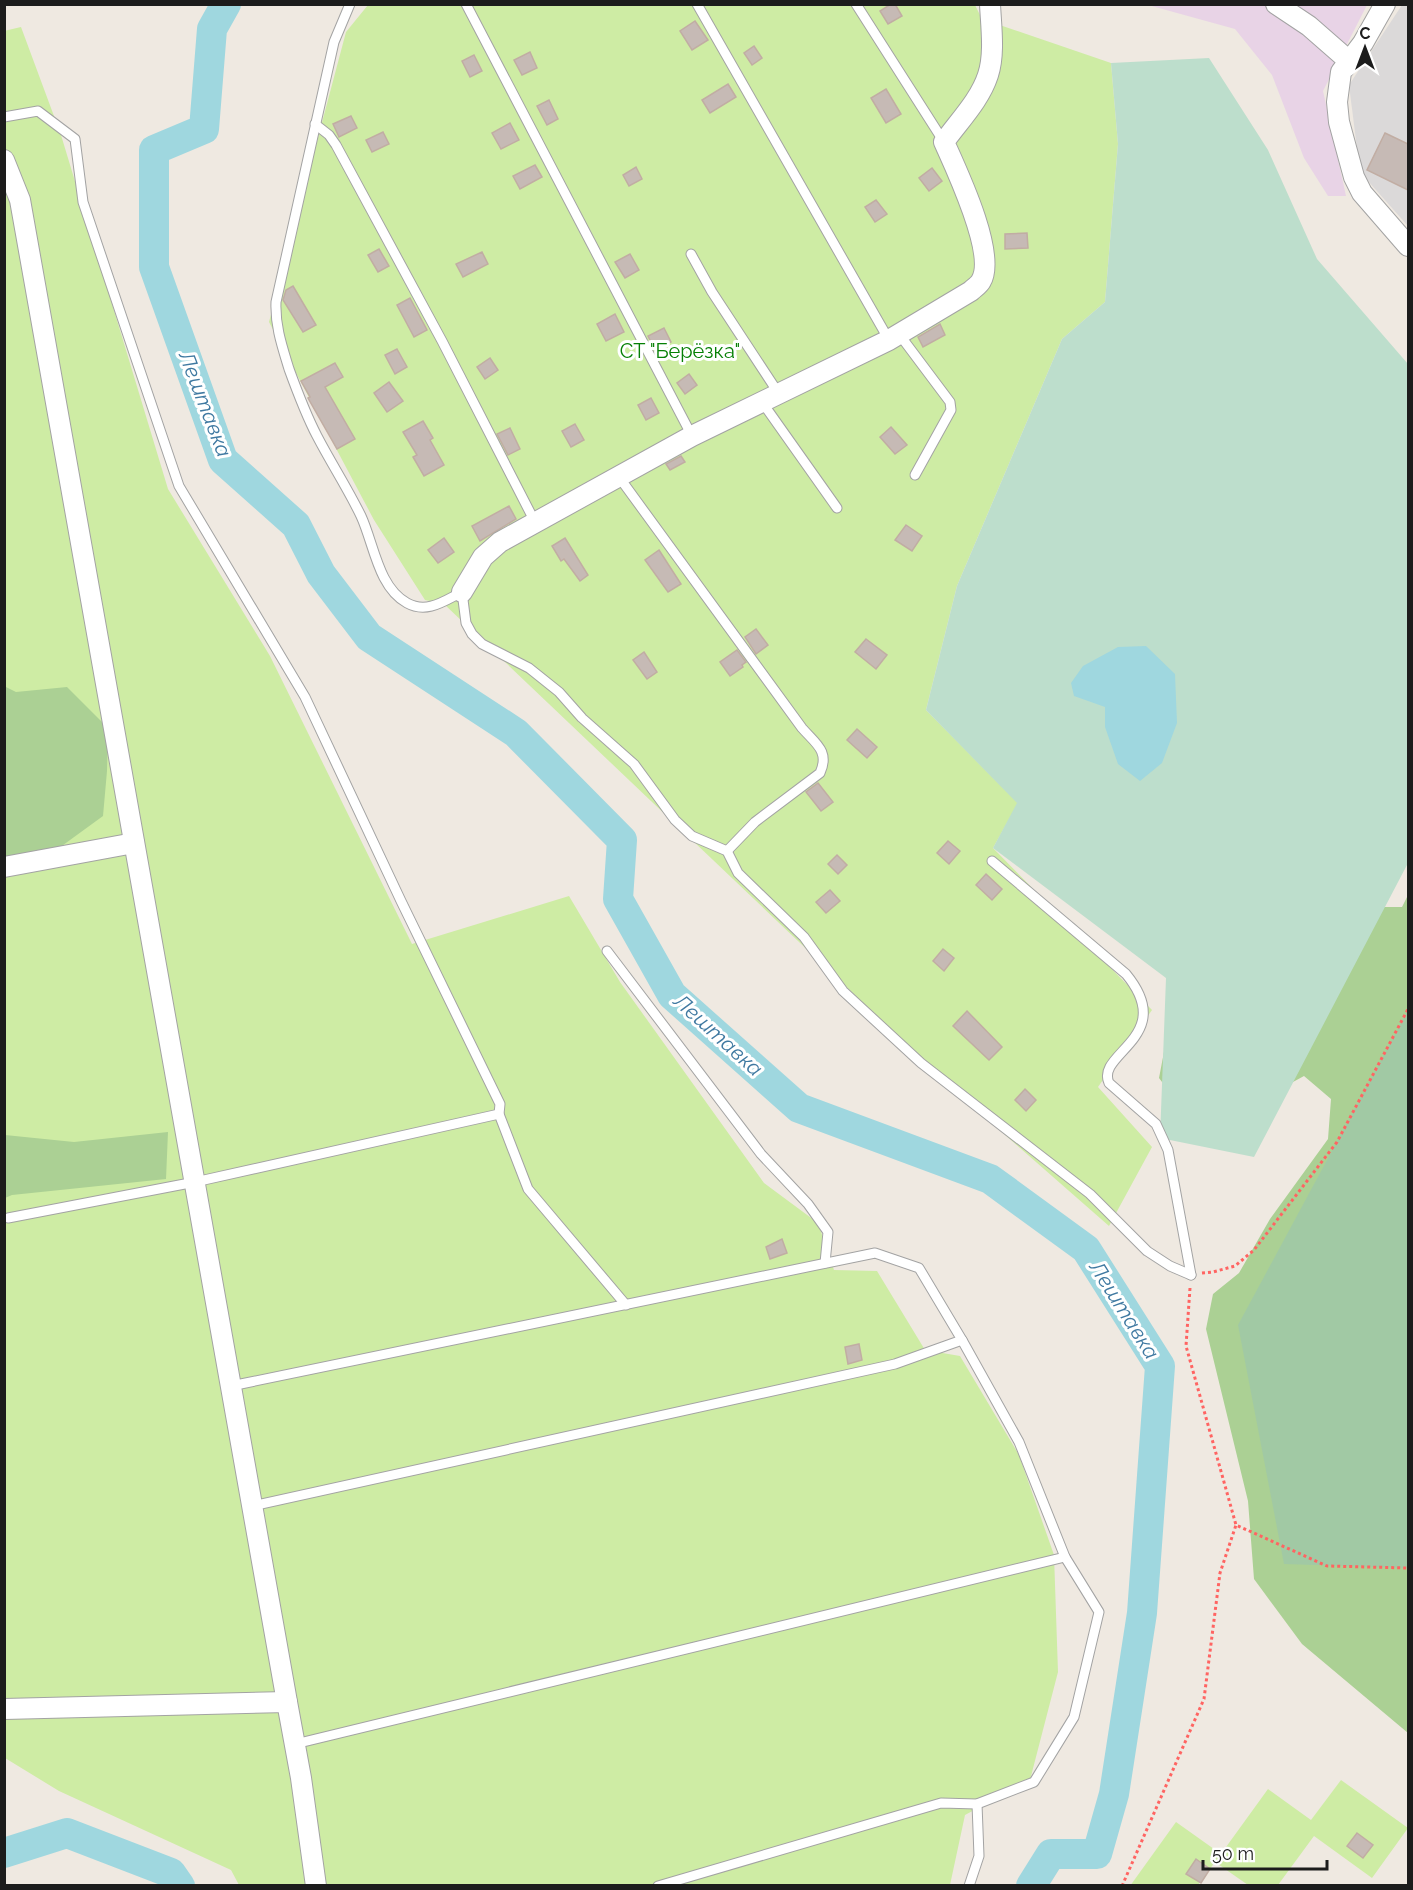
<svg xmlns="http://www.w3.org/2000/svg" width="1413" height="1890" viewBox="0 0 1413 1890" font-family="Raleway,sans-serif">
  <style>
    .residential { fill: #dbd9d9 }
    .industrial { fill: #e8d3e6 }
    .grass { fill: #ceeca4 }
    .forest { fill: #abd094 }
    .wetland { fill: #bddecc }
    .cemetery { fill: #a1c9a4 }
    .water { fill: #9fd7df }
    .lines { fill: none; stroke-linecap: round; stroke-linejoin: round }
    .river { stroke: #9fd7df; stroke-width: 30 }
    .building { fill: #c6bab5; stroke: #c1ada3; stroke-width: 1.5 }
    .lane-casing { stroke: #a3a3a3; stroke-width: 11 }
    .street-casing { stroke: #a3a3a3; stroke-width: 22 }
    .path { stroke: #ff6462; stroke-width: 3; stroke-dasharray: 3 3; stroke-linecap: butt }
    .lane { stroke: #fff; stroke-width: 9 }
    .street { stroke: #fff; stroke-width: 20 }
    .labels { text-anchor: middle; stroke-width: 6; stroke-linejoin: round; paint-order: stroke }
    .park-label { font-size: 20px; fill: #068005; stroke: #fff }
    .water-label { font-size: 21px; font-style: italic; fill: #3f79a1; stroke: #fff }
  </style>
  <rect width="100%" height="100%" fill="#efe9e1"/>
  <polygon class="residential" points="1402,5 1408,5 1408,226 1360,172 1349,85"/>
  <polygon class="industrial" points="1148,5 1367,5 1323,91 1346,196 1328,196 1304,158 1272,75 1235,29"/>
  <g class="grass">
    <polygon points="368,5 975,5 982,19 1111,63 1118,144 1105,302 1062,339 957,586 926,710 1018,803 993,848 1152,1010 1098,1087 1152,1147 1109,1226 963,1098 444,604 425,600 374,520 269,322 346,32"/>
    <polygon points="21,27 61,135 168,489 270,656 412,944 569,896 620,982 764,1183 818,1223 834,1270 877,1271 925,1350 960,1356 1019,1455 1054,1555 1058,1672 1030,1780 965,1815 950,1885 239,1885 231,1870 59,1791 5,1758 4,31"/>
    <polygon points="1341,1780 1408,1828 1372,1878 1314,1836 1278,1885 1248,1885 1215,1862 1198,1885 1130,1886 1176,1822 1221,1854 1268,1789 1311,1820"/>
  </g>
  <g class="forest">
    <polygon points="4,686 16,692 67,687 108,728 107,771 103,816 59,848 5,857"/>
    <polygon points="1408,895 1408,1733 1302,1644 1254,1579 1248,1501 1206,1329 1213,1294 1239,1273 1270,1219 1328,1139 1331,1099 1304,1076 1245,1108 1193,1123 1159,1078 1174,1000 1332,907 1402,907"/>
    <polygon points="168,1132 166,1179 12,1195 5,1198 5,1135 74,1142"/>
  </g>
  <polygon class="wetland" points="1209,58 1268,150 1317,259 1408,364 1408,863 1254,1157 1160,1138 1166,978 993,848 1017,803 926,710 957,586 1062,339 1105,302 1118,144 1111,63"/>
  <polygon class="cemetery" points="1408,1010 1408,1568 1284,1564 1238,1325"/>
  <g class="water">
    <polygon points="1146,646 1175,674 1177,723 1162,763 1140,781 1118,764 1105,727 1105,707 1074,696 1071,683 1083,666 1118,647"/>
    <polygon points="49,1830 51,1847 5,1867 5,1843 11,1846"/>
  </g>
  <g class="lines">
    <g class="river">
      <polyline points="226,4 212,29 204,129 154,150 154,267 223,460 296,525 321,574 369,637 516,733 622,840 618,899 672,995 799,1108 990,1179 1086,1249 1160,1366 1142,1613 1114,1794 1097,1854 1051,1854 1031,1886"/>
      <polyline points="4,1853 67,1833 171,1873 180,1886"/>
    </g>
  </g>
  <g class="building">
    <polygon points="891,4 895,4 902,16 888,24 880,11"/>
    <polygon points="695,21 708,40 692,50 680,31"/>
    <polygon points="754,46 762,58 752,65 744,53"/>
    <polygon points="530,52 537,68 522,75 514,60"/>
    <polygon points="474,55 482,71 470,77 462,61"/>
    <polygon points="728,84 736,97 710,113 702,100"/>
    <polygon points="886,89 901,114 886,123 871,98"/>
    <polygon points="549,100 558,119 547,125 537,106"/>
    <polygon points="351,116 357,128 339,137 333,124"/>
    <polygon points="510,123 519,140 501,149 492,133"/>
    <polygon points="383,132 389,144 372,152 366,140"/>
    <polygon points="1385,133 1408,144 1408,190 1367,170"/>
    <polygon points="535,165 542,177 520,189 513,176"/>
    <polygon points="636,167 642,179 629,186 623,175"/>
    <polygon points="932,168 942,181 929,191 919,178"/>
    <polygon points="876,200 887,214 875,222 865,207"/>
    <polygon points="1027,233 1028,248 1005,249 1005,234"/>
    <polygon points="379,249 389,266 378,272 368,255"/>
    <polygon points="482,252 488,264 463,277 456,264"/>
    <polygon points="630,254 639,270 625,278 615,262"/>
    <polygon points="293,286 316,325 303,332 283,300 286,290"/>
    <polygon points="410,298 427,330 414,337 397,305"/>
    <polygon points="615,314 624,332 606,341 597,324"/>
    <polygon points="940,324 945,335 923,347 918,337"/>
    <polygon points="664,328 671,342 655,350 648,336"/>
    <polygon points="397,349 407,367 395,374 385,355"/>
    <polygon points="490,358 498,370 485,379 477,367"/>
    <polygon points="335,363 343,377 325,387 355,439 337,449 308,398 310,397 301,381"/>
    <polygon points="689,374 697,385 685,394 677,383"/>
    <polygon points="389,382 403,401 387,412 374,393"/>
    <polygon points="651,398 659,413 646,420 638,405"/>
    <polygon points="423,421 433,438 430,440 444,465 424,476 413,457 417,455 403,432"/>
    <polygon points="575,424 584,440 571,447 562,431"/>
    <polygon points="891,427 907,445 895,454 880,437"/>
    <polygon points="510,428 520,449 508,455 497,434"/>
    <polygon points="681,456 685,462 670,470 666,464"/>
    <polygon points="509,506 516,519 480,541 472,526"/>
    <polygon points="906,525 922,536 912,551 895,540"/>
    <polygon points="444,538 454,552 438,563 428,550"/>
    <polygon points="565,538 588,575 580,581 564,559 561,561 552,546"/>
    <polygon points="659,550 681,584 668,592 645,560"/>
    <polygon points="756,629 768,645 756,654 745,637"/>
    <polygon points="866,639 887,655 876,669 855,652"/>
    <polygon points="737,650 746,662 742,665 743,667 730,676 720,662"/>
    <polygon points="644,652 657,672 647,679 633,660"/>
    <polygon points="857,729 877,747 867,758 847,740"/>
    <polygon points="818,783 833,802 821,811 806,792"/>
    <polygon points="948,841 960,851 949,864 937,853"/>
    <polygon points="837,855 847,865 838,874 828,864"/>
    <polygon points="986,874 1002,889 992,900 976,885"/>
    <polygon points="830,890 840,901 826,913 816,902"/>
    <polygon points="943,949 954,958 944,971 933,961"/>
    <polygon points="967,1011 1002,1047 989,1060 953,1026"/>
    <polygon points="1025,1089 1036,1100 1026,1111 1015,1100"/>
    <polygon points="782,1239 787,1253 770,1259 766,1247"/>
    <polygon points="859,1344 862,1360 848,1364 845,1347"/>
    <polygon points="1357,1833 1373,1845 1363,1858 1347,1846"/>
    <polygon points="1196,1859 1210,1869 1201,1883 1186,1874"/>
  </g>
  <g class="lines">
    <defs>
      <g id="lane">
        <path d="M350 4 334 42 276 302C275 326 282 346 289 369 297 391 306 415 317 436 331 463 348 489 361 516 374 544 378 587 407 603 427 614 444 601 462 592L466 623 472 634 482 644 529 668 559 692 582 718 634 764 675 820 692 836 727 851 738 873 804 937 843 991 921 1063 1090 1194 1147 1251 1170 1266 1191 1275"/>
        <polyline points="466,4 692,436"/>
        <polyline points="697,4 889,340"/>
        <polyline points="856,4 944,142"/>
        <polyline points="4,117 38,111 75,139 83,202 179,486 305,697 401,901 500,1104 499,1114 528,1189 626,1305"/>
        <polyline points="315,124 329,135 336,145 442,341 536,524"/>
        <polyline points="691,254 712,292 779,394"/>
        <polyline points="899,334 950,402 951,410 915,475"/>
        <polyline points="762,402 837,508"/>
        <path d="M619 477 802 728C815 743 830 751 820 773L755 822 727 851"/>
        <path d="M992 861 1126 974C1178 1037 1095 1053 1109 1083L1156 1124 1168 1150 1191 1275"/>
        <polyline points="607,951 761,1154 808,1204 828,1232 825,1263"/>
        <polyline points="8,1218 195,1182 499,1114"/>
        <polyline points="231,1386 875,1253 919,1268 962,1340 895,1364 252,1506"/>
        <polyline points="295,1744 1065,1557 1019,1442 962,1340"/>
        <polyline points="658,1886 941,1803 977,1804 1034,1782 1074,1717 1099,1612 1065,1557"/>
        <polyline points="969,1886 979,1856 977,1804"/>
      </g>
      <g id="street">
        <polyline points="1276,4 1309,26 1349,61"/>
        <polyline points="1385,4 1363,43 1341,72 1337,102 1339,122 1354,177 1362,193 1408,246"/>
        <polyline points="4,160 20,200 287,1702"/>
        <path d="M462 592 483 557 500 542 692 436 889 340 971 291C974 288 979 285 981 281 997 254 956 169 944 142 959 121 980 100 988 75 995 54 991 26 990 4"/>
        <polyline points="4,867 134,843"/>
        <polyline points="4,1709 287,1702 301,1778 316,1886"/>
      </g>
    </defs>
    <use href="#lane" class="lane-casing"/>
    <use href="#street" class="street-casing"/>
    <g class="path">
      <polyline points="1202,1273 1213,1272 1235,1266 1254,1250 1337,1142 1408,1009"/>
      <polyline points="1190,1288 1186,1346 1236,1525 1327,1566 1408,1568"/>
      <polyline points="1122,1886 1204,1699 1220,1573 1236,1525"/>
    </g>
    <use href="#lane" class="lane"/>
    <use href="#street" class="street"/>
  </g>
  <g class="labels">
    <g class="park-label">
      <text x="680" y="358">СТ "Берёзка"</text>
    </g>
    <g class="water-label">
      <text transform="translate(205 404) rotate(69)" y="7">Лештавка</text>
      <text transform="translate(718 1035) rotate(42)" y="7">Лештавка</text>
      <text transform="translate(1124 1310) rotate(58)" y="7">Лештавка</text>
    </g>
  </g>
  <rect width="1413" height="1890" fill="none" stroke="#1c1c1c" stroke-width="12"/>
  <g transform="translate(1365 48)" stroke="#ffffff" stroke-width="4.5" paint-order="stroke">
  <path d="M0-4.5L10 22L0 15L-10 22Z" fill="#1c1c1c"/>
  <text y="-9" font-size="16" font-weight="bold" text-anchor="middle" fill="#1c1c1c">С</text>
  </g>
  <path d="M1203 1860v9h124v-9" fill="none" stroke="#1c1c1c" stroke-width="3"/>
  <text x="1212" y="1860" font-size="18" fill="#1c1c1c" stroke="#ffffff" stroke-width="4.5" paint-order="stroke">50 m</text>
</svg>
